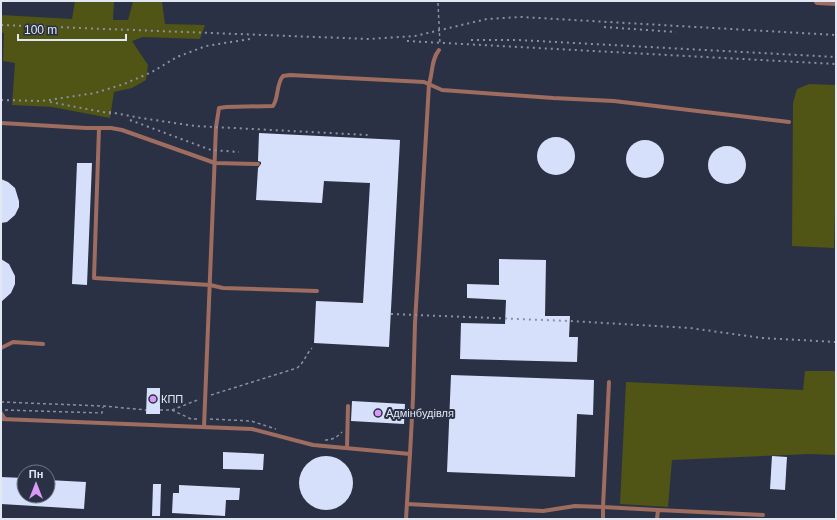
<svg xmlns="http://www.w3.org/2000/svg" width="837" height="520" viewBox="0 0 837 520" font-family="Helvetica,sans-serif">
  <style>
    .green { fill: #505415 }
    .building { fill: #d7e0fa }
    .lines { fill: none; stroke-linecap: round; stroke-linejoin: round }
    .path { stroke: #8a90a0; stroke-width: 1.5; stroke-dasharray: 3 3; stroke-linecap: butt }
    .service { stroke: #9f6c60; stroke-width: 4 }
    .tertiary { stroke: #9f6c60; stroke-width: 8 }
    .rail { stroke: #8b91a1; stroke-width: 2; stroke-dasharray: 2 4; stroke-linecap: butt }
    .poi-dot { fill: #d99af7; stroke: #2a3144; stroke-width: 1.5 }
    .labels { text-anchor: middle; stroke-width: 4; stroke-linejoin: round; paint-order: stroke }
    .poi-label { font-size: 11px; fill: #e2e7f4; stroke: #2a3144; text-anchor: start }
  </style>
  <rect width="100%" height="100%" fill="#2a3144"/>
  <g class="green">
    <polygon points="75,1 114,1 113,20 128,20 133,2 162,2 165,24 205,25 200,39 143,37 132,41 148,65 146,80 132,88 114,92 110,118 52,107 12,105 15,63 3,61 4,33 1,32 1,15 72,19"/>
    <polygon points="809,84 836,85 836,212 835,212 834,248 792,246 793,103 797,89"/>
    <polygon points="805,371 836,371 836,455 810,454 672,460 668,507 620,504 626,382 803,390"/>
  </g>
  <g class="building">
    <polygon points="259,133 400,140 389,347 314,343 316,301 363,303 370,183 324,181 322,203 256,200 258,168 261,164 261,162 258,161"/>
    <circle cx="556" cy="156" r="19"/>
    <circle cx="645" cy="159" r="19"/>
    <circle cx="727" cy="165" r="19"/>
    <polygon points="77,163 92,163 87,285 72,284"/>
    <polygon points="1,179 8,182 15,188 19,201 19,207 15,215 7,222 1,223"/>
    <polygon points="1,259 9,264 15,276 15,284 11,293 1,302"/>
    <polygon points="499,259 546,260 545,316 570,316 569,337 578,337 577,362 460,359 461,323 505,324 506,300 467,298 467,284 499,285"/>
    <polygon points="451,375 594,380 593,415 577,414 575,477 447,472"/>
    <polygon points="147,388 160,388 160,414 146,414"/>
    <polygon points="352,401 405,404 404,424 351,421"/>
    <polygon points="223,452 264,454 263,470 223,469"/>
    <circle cx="326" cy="483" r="27"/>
    <polygon points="772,456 787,457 785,490 770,489"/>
    <polygon points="1,477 24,478 24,496 48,496 48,480 86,482 84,509 1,504"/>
    <polygon points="153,484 161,484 160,516 152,516"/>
    <polygon points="179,485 240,488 239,500 226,500 225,516 172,513 173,493 179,493"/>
  </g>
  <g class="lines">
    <g class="path">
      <polyline points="438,3 440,45"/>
      <path d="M211 395 297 368C304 363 306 354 312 348"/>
      <polyline points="1,402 103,406 146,410"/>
      <polyline points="5,410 102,413 103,407"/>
      <polyline points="160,410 172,410 191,419 200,419"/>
      <polyline points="172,410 200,399"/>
      <polyline points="210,419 251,421 276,429"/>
      <path d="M325 440C333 440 337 437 342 432"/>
    </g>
    <g class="service">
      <polyline points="1,123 86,128 111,128 122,130 215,163 258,164"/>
      <polyline points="99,128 94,278 210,285 223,288 317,291"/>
      <polyline points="1,348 13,342 43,344"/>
      <polyline points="609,382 603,507 658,510"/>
      <polyline points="1,413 5,419"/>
      <polyline points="1,419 252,429 313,445 410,454 406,519"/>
      <path d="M204 427 216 127 219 108 226 107 273 106C279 97 276 84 283 76L290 75 424 82 442 90 553 98 614 101 789 122"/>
      <polyline points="347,448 348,406"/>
      <path d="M410 454 413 398 415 323 429 84C433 72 431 60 439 50"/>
      <polyline points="407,504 543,511 575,506 603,507 603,519"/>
      <polyline points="657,519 658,510 763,515"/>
    </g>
    <polyline class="tertiary" points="818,1 836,2"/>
    <g class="rail">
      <polyline points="1,25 369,39 415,36 487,19 521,17 836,35"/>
      <polyline points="604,27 676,32"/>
      <polyline points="471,40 518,40 836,57"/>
      <polyline points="407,41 836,64"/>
      <polyline points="1,100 42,101 95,93 124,84 152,72 177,57 206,46 250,39"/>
      <polyline points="50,102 113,114"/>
      <polyline points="109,112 141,118 195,126 368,135"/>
      <polyline points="130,120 211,150 239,152"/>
      <polyline points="391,314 570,321 690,328 762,338 836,342"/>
    </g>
  </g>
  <g class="poi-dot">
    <circle cx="153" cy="399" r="4"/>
    <circle cx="378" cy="413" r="4"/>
  </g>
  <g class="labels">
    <g class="poi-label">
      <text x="161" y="403">КПП</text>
      <text x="386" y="417">Адмінбудівля</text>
    </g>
  </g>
  <rect width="837" height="520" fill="none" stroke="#e2e7f4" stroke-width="4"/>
  <g transform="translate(36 484)"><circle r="19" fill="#2a3144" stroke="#747a8a"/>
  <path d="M0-3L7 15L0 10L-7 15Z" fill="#d99af7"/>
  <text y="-6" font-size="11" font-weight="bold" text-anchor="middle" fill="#e2e7f4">Пн</text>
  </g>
  <path d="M18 34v6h108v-6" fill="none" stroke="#e2e7f4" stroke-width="2"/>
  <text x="24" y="34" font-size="12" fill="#e2e7f4" stroke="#2a3144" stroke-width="3" paint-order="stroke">100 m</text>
</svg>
